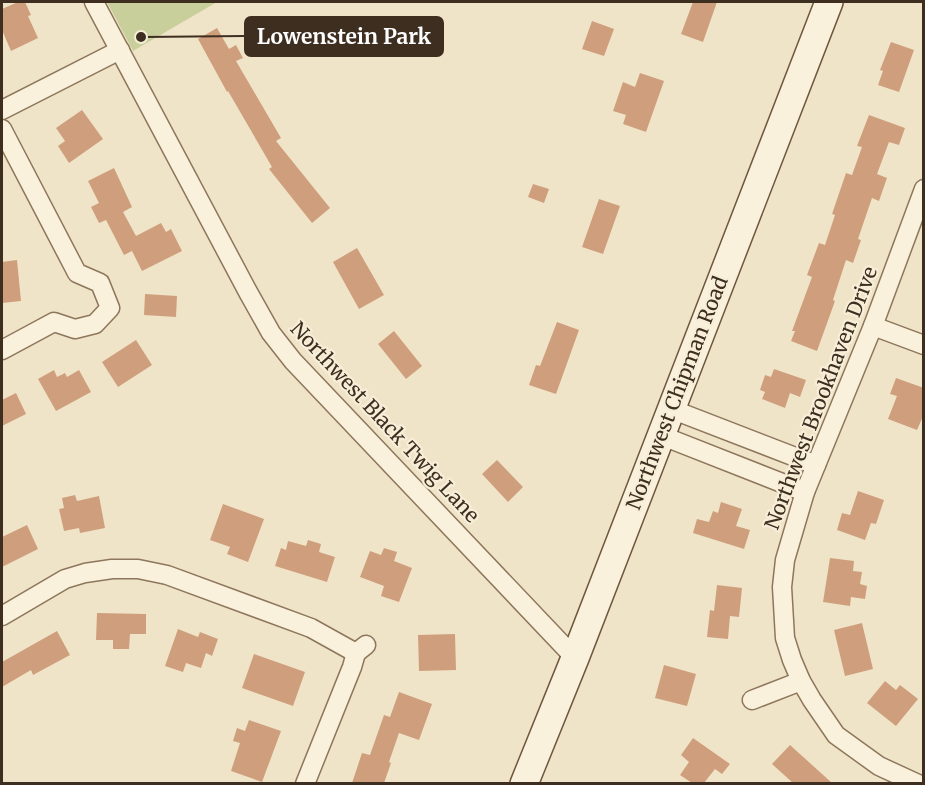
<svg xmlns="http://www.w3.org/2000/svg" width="925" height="785" viewBox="0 0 925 785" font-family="Merriweather,serif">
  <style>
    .green { fill: #c9cf9b }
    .building { fill: #cf9f7d }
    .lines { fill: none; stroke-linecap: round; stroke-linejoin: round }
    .minor-casing { stroke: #8d765c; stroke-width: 21 }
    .secondary-casing { stroke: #6f573f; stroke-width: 30 }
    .minor { stroke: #faf1dc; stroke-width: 18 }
    .secondary { stroke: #faf1dc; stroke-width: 27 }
    .labels { text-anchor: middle; stroke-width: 4.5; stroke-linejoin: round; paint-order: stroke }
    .street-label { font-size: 20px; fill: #3d2e20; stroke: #f7eed8 }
    .leader { fill: none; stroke: #3d2e20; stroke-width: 2 }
    .callout-dot { fill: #3d2e20; stroke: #f7eed8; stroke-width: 2 }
    .callout { fill: #3d2e20; stroke: #3d2e20; stroke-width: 2 }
    .callout-label { font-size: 21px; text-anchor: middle; font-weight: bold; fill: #fff }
  </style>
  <rect width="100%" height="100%" fill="#f0e4c8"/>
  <polygon class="green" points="107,2 217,2 133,51"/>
  <g class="building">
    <polygon points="18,2 25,2 31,15 28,16 38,38 11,51 2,30 2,9"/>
    <polygon points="693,2 717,2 703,42 681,34"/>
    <polygon points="592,21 614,29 604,56 582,49"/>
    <polygon points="217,28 229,49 236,45 243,58 236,61 281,138 276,141 330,208 312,223 269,169 272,167 228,91 227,92 198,39"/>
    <polygon points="891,42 914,50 899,92 878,85 883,71 880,70"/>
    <polygon points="640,73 664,81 646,132 623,124 626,115 613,111 623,82 635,87"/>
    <polygon points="82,110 103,139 69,163 58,146 65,141 56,128"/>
    <polygon points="869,115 905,128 899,145 889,142 877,174 887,178 879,201 872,198 858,239 861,240 853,263 846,260 833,300 835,301 817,351 791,341 795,331 792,331 812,277 807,275 819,243 825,245 835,215 832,214 846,173 852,175 862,147 857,146"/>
    <polygon points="114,168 132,207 123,212 136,236 161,223 166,232 171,229 182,251 142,271 132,251 124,255 106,220 99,223 91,207 99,203 88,181"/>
    <polygon points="533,184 549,189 544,203 528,197"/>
    <polygon points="599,199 620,206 603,254 582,247"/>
    <polygon points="357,248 384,295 359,309 333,262"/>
    <polygon points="17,260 21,301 2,303 2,262"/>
    <polygon points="145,294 177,296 176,317 144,315"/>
    <polygon points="557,322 579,330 556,394 529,385 536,365 540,366"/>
    <polygon points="394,331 422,366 406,379 378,344"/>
    <polygon points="136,340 152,365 118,387 102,362"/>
    <polygon points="774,369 806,380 800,397 790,393 785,408 762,399 765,392 760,390 765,375 771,377"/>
    <polygon points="54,370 57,377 65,373 67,377 79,370 91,392 56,411 38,379"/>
    <polygon points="896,378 924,388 924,414 917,430 888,419 897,396 890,394"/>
    <polygon points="16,393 26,414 2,426 2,400"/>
    <polygon points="497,460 523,487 508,502 482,474"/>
    <polygon points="858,491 884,500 876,524 871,523 865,540 837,530 842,513 850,515"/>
    <polygon points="75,495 77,501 99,496 105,528 80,533 79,528 64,531 59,509 64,508 62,498"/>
    <polygon points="721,502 742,509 736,526 750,530 744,549 693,533 697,519 709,522 713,511 718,513"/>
    <polygon points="223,504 264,519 248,562 227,554 230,547 210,540"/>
    <polygon points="27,525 38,549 2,567 2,537"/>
    <polygon points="308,540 321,544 319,552 335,557 327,582 275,566 281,548 286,550 288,541 306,546"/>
    <polygon points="384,548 397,552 394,561 412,568 399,602 381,596 384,586 360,577 370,551 381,555"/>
    <polygon points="830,558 854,561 853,571 862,572 860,584 867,586 865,599 851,597 850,606 823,602"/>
    <polygon points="717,585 742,588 739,617 730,616 728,639 707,637 710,610 714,611"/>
    <polygon points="97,613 146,614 146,634 130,634 129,649 113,649 113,640 96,640"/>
    <polygon points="862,623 873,669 845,676 834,630"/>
    <polygon points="178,629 198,637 200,632 218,639 212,656 206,653 201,668 186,663 183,672 165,666"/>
    <polygon points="57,631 70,655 33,675 31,670 2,687 2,662"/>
    <polygon points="455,634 456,670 419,671 418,635"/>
    <polygon points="254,654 305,672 293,706 242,688"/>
    <polygon points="664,665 696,674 687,706 655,698"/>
    <polygon points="885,681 896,690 900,685 918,699 896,726 867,703"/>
    <polygon points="399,692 432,704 419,740 399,733 389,762 391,763 384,783 352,783 362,753 370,755 384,715 390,717"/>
    <polygon points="249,720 281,731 262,782 231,771 240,743 233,741 237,728 245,731"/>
    <polygon points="693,738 730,764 722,774 715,769 704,783 692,783 680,775 689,762 681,755"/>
    <polygon points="790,745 832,783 793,783 772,764"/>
  </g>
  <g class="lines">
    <defs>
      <g id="minor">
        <polyline points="94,2 248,292 271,333 293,361 575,658"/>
        <polyline points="2,110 120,50"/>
        <polyline points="2,129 77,273 100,283 110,308 95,324 75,329 54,322 2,350"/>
        <polyline points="873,326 924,345"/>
        <polyline points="671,409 816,465"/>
        <polyline points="660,435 805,492"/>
        <polyline points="2,616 65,579 85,573 112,569 138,569 167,575 311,628 356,653 366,645"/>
        <polyline points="752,700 801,681"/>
        <polyline points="305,784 352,667 356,653"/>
        <polyline points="918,784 879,766 836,735 812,700 801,681 792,660 785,638 782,587 785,560 805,492 873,326 924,189"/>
      </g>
      <polyline id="secondary" points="524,784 575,658 829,2"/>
    </defs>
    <use href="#minor" class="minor-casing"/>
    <use href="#secondary" class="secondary-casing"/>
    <use href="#minor" class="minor"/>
    <use href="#secondary" class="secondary"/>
  </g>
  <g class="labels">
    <g class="street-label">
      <text transform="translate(677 393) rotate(-69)" y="7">Northwest Chipman Road</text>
      <text transform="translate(821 398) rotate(-69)" y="7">Northwest Brookhaven Drive</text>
      <text transform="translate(385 422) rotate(47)" y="7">Northwest Black Twig Lane</text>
    </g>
  </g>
  <path class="leader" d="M141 37L245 36"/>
  <circle class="callout-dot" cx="141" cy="37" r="6"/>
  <rect class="callout" x="245" y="17" width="198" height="39" rx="6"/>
  <g class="callout-label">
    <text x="344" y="44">Lowenstein Park</text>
  </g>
  <rect width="925" height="785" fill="none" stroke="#3d2e20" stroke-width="6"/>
</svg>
